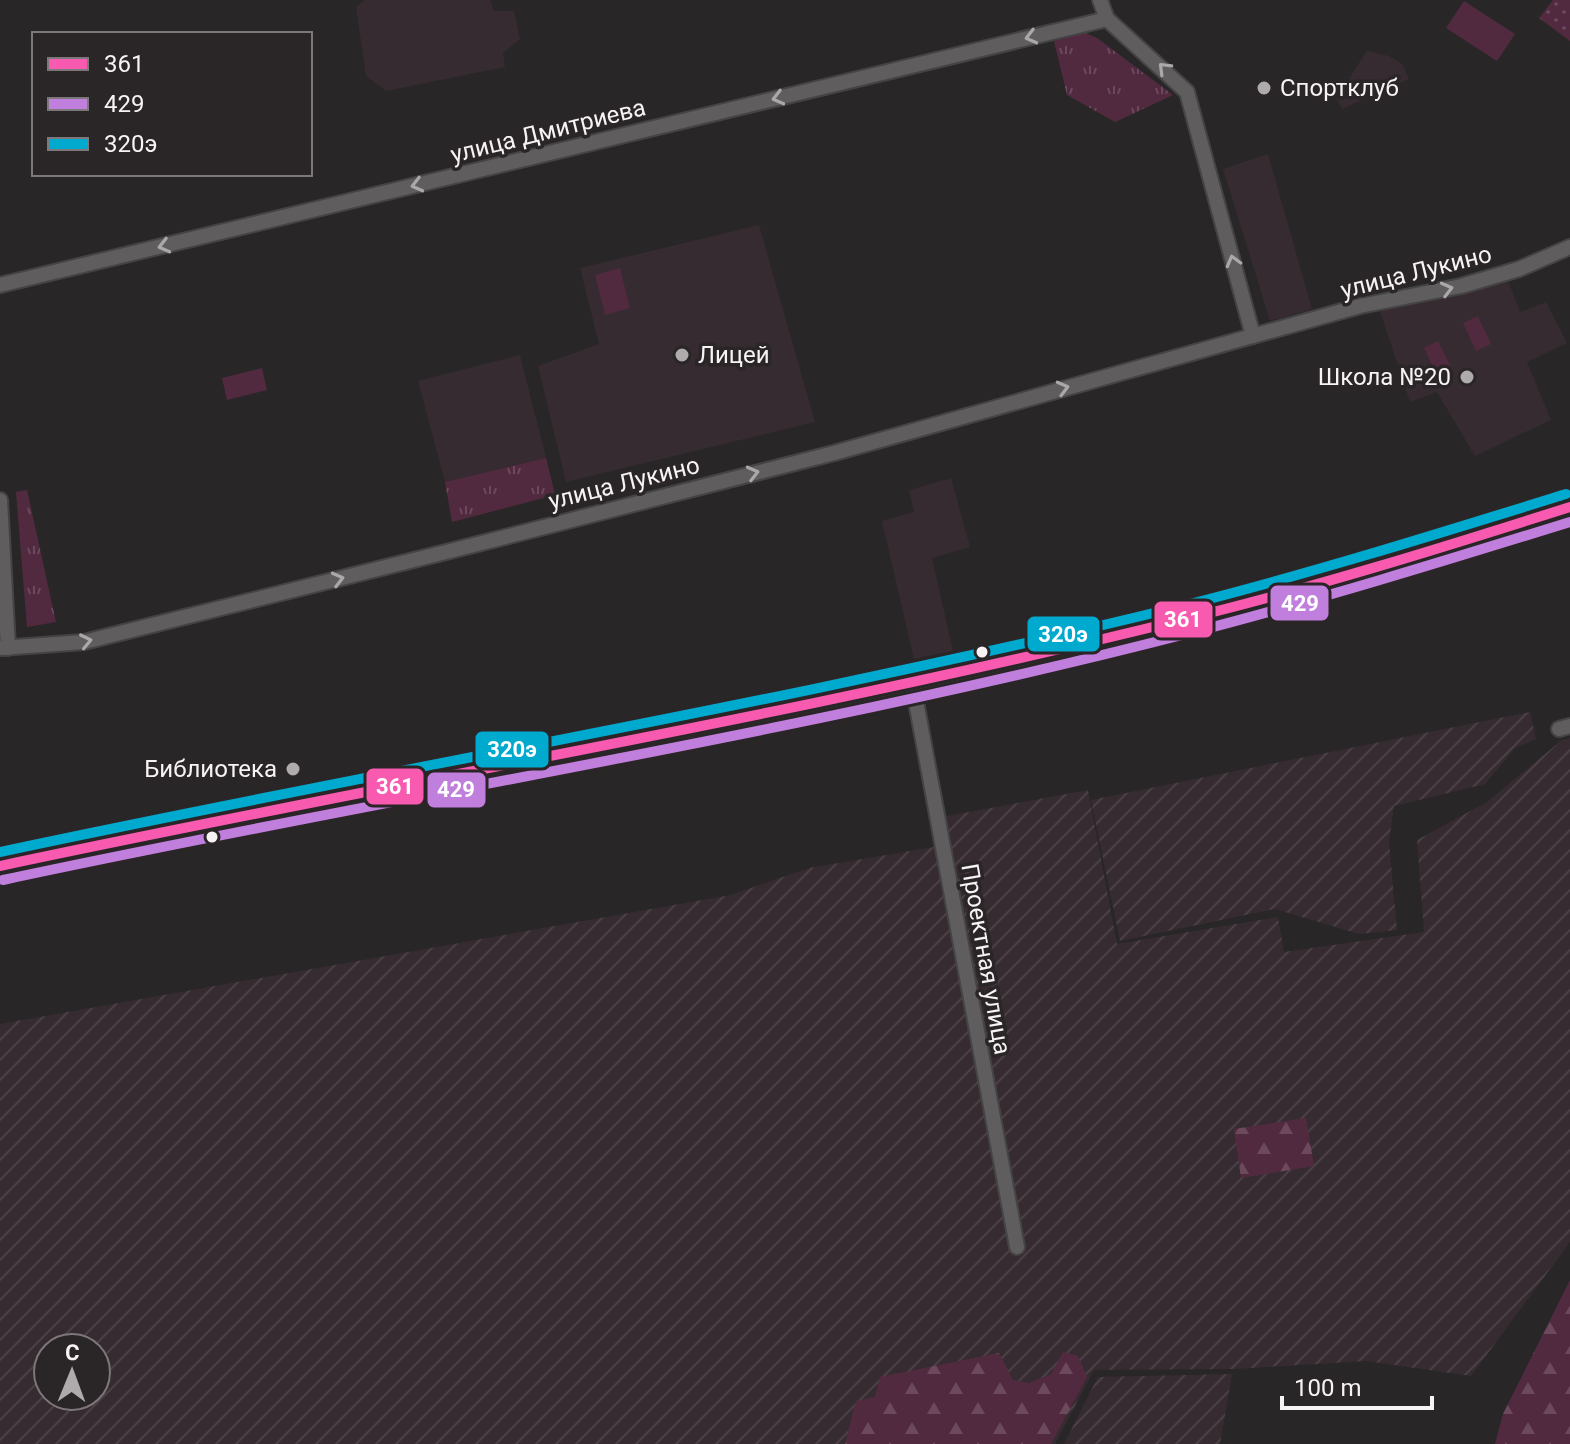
<svg xmlns="http://www.w3.org/2000/svg" width="1570" height="1444" viewBox="0 0 1570 1444" font-family="Roboto,sans-serif">
  <style>
    .built { fill: #362b31 }
    .industrial { fill: url(#industrial-furrows); fill-rule: evenodd }
    .grass { fill: url(#grass-tufts) }
    .forest { fill: url(#forest-firs) }
    .park { fill: url(#park-dots) }
    .garden { fill: #522a40 }
    .lines { fill: none; stroke-linecap: round; stroke-linejoin: round }
    .minor-casing { stroke: #454444; stroke-width: 18 }
    .major-casing { stroke: #454444; stroke-width: 20 }
    .minor { stroke: #5f5d5e; stroke-width: 14 }
    .major { stroke: #605e5f; stroke-width: 16 }
    .bus-1-casing { stroke: #2a2527; stroke-width: 16 }
    .bus-2-casing { stroke: #2a2527; stroke-width: 16 }
    .bus-3-casing { stroke: #2a2527; stroke-width: 16 }
    .bus-1 { stroke: #f75aaf; stroke-width: 10 }
    .bus-2 { stroke: #c07fdc; stroke-width: 10 }
    .bus-3 { stroke: #00a9ce; stroke-width: 10 }
    .oneway { stroke: #aba8aa }
    .poi-dot { fill: #afabad; stroke: #2a2527; stroke-width: 3 }
    .bus-dot { fill: #f7f3f5; stroke: #2a2527; stroke-width: 3 }
    .labels { text-anchor: middle; stroke-width: 7; stroke-linejoin: round; paint-order: stroke }
    .poi-label { font-size: 24px; fill: #f7f3f5; stroke: #2a2527; text-anchor: start }
    .street-label { font-size: 24px; fill: #f7f3f5; stroke: #2a2527 }
    .line-badge { stroke: #2a2527; stroke-width: 3 }
    .badge-label { font-size: 22px; text-anchor: middle; font-weight: bold; fill: #fff }
  </style>
  <defs>
    <pattern id="industrial-furrows" width="10" height="10" patternUnits="userSpaceOnUse" patternTransform="scale(2)"><rect width="10" height="10" fill="#362b31"/><path d="M-1 1l2-2M0 10L10 0M9 11l2-2" fill="none" stroke="#4a4045"/></pattern>
    <pattern id="grass-tufts" width="24" height="20" patternUnits="userSpaceOnUse" patternTransform="scale(2)"><rect width="24" height="20" fill="#522a40"/><path d="M3 7l-1-3M5 7V3M7 7l1-3M15 17l-1-3M17 17v-4M19 17l1-3" fill="none" stroke="#6c495c"/></pattern>
    <pattern id="forest-firs" width="22" height="20" patternUnits="userSpaceOnUse" patternTransform="scale(2)"><rect width="22" height="20" fill="#522a40"/><path d="M5 1l3.5 6h-7zM16 11l3.5 6h-7z" fill="#6c495c"/></pattern>
    <pattern id="park-dots" width="8" height="8" patternUnits="userSpaceOnUse" patternTransform="scale(2)"><rect width="8" height="8" fill="#522a40"/><path d="M2 2h.1M6 6h.1" fill="none" stroke="#6c495c" stroke-width="1.8" stroke-linecap="round"/></pattern>
  </defs>
  <rect width="100%" height="100%" fill="#292627"/>
  <g class="built">
    <polygon points="365,0 490,0 494,11 514,11 520,39 503,53 505,67 386,91 366,76 356,7"/>
    <polygon points="1367,51 1389,56 1402,64 1409,79 1342,109 1336,98"/>
    <polygon points="1268,154 1312,309 1270,321 1223,169"/>
    <polygon points="759,225 815,422 566,482 538,366 599,344 580,268"/>
    <polygon points="1507,278 1520,312 1546,302 1567,343 1527,362 1551,420 1475,456 1437,392 1410,402 1380,311"/>
    <polygon points="520,355 546,458 445,482 418,381"/>
    <polygon points="951,478 970,547 932,558 953,651 914,659 882,521 914,512 909,490"/>
  </g>
  <g class="industrial">
    <polygon points="1530,712 1536,739 1515,748 1485,784 1394,806 1389,842 1397,930 1359,934 1275,909 1120,941 1091,800"/>
    <path d="M1570 738V1242L1471 1376 1366 1361 1234 1369 1094 1370 1055 1444H0V1024L731 895 809 868 946 845 942 817 1088 790 1117 944 1278 917 1284 952 1424 932 1417 840 1487 802 1562 740ZM48 1348H96V1396H48Z"/>
    <polygon points="1232,1374 1220,1444 1064,1444 1098,1377"/>
  </g>
  <g class="grass">
    <polygon points="1083,32 1097,38 1173,95 1115,122 1067,95 1054,41"/>
    <polygon points="546,458 555,495 452,522 445,482"/>
    <polygon points="27,490 56,622 27,627 16,492"/>
  </g>
  <g class="forest">
    <polygon points="1306,1118 1314,1166 1241,1178 1234,1129"/>
    <polygon points="1570,1280 1570,1444 1495,1444 1503,1414"/>
    <polygon points="1063,1352 1078,1356 1087,1377 1051,1444 845,1444 856,1401 875,1397 880,1377 999,1353 1013,1380 1029,1383 1051,1374"/>
  </g>
  <polygon class="park" points="1553,0 1570,0 1570,41 1539,18"/>
  <g class="garden">
    <polygon points="1464,1 1515,34 1497,61 1446,28"/>
    <polygon points="620,268 630,308 605,315 595,275"/>
    <polygon points="1478,316 1491,344 1476,351 1463,323"/>
    <polygon points="1438,341 1452,369 1438,377 1424,348"/>
    <polygon points="262,368 267,390 227,400 222,378"/>
  </g>
  <g class="lines">
    <defs>
      <g id="minor">
        <polyline points="1100,0 1107,19 1187,92 1253,336"/>
        <polyline points="0,285 1107,19"/>
        <polyline points="0,500 8,648"/>
        <polyline points="0,648 84,642 446,552 834,453 1360,306 1461,286 1519,269 1570,247"/>
        <polyline points="912,680 1017,1247"/>
        <polyline points="1559,729 1570,726"/>
      </g>
      <path id="major" d="M0 866C523 748 1061 681 1570 507"/>
    </defs>
    <use href="#minor" class="minor-casing"/>
    <use href="#major" class="major-casing"/>
    <use href="#minor" class="minor"/>
    <use href="#major" class="major"/>
    <defs>
      <path id="bus-1" d="M0 866C393 782 791 717 1181 620 1313 588 1441 548 1570 507"/>
      <path id="bus-2" d="M3 880C398 795 799 734 1190 633 1318 600 1444 561 1570 522"/>
      <path id="bus-3" d="M0 852C392 768 789 703 1178 607 1309 574 1437 534 1566 494"/>
    </defs>
    <use href="#bus-1" class="bus-1-casing"/>
    <use href="#bus-2" class="bus-2-casing"/>
    <use href="#bus-3" class="bus-3-casing"/>
    <use href="#bus-1" class="bus-1"/>
    <use href="#bus-2" class="bus-2"/>
    <use href="#bus-3" class="bus-3"/>
  </g>
  <defs><path id="oneway-chevron" d="M-2-3.5L2.5 0L-2 3.5" fill="none" stroke-width="1.6" stroke-linecap="round" stroke-linejoin="round" transform="scale(2)"/></defs>
  <g class="oneway">
    <use href="#oneway-chevron" transform="translate(1031 37) rotate(166)"/>
    <use href="#oneway-chevron" transform="translate(1164 68) rotate(-135)"/>
    <use href="#oneway-chevron" transform="translate(778 98) rotate(166)"/>
    <use href="#oneway-chevron" transform="translate(417 185) rotate(166)"/>
    <use href="#oneway-chevron" transform="translate(164 246) rotate(166)"/>
    <use href="#oneway-chevron" transform="translate(1233 261) rotate(-105)"/>
    <use href="#oneway-chevron" transform="translate(1447 289) rotate(-14)"/>
    <use href="#oneway-chevron" transform="translate(1063 388) rotate(-15)"/>
    <use href="#oneway-chevron" transform="translate(753 473) rotate(-14)"/>
    <use href="#oneway-chevron" transform="translate(338 579) rotate(-14)"/>
    <use href="#oneway-chevron" transform="translate(86 641) rotate(-12)"/>
  </g>
  <g class="poi-dot">
    <circle cx="1264" cy="88" r="8"/>
    <circle cx="682" cy="355" r="8"/>
    <circle cx="1467" cy="377" r="8"/>
    <circle cx="293" cy="769" r="8"/>
  </g>
  <g class="bus-dot">
    <circle cx="982" cy="652" r="7"/>
    <circle cx="212" cy="837" r="7"/>
  </g>
  <g class="labels">
    <g class="poi-label">
      <text x="1280" y="96">Спортклуб</text>
      <text x="698" y="363">Лицей</text>
      <text x="1451" y="385" text-anchor="end">Школа №20</text>
      <text x="277" y="777" text-anchor="end">Библиотека</text>
    </g>
    <g class="street-label">
      <text transform="translate(548 131) rotate(-14)" y="8">улица Дмитриева</text>
      <text transform="translate(1416 272) rotate(-14)" y="8">улица Лукино</text>
      <text transform="translate(624 483) rotate(-14)" y="8">улица Лукино</text>
      <text transform="translate(986 959) rotate(80)" y="8">Проектная улица</text>
    </g>
  </g>
  <g class="line-badge">
    <rect x="1269" y="584" width="61" height="38" rx="8" fill="#c07fdc"/>
    <rect x="1153" y="600" width="61" height="39" rx="8" fill="#f75aaf"/>
    <rect x="1026" y="615" width="75" height="38" rx="8" fill="#00a9ce"/>
    <rect x="474" y="730" width="76" height="39" rx="8" fill="#00a9ce"/>
    <rect x="365" y="767" width="60" height="39" rx="8" fill="#f75aaf"/>
    <rect x="426" y="771" width="61" height="38" rx="8" fill="#c07fdc"/>
  </g>
  <g class="badge-label">
    <text x="1300" y="611">429</text>
    <text x="1183" y="627">361</text>
    <text x="1063" y="642">320э</text>
    <text x="512" y="757">320э</text>
    <text x="395" y="794">361</text>
    <text x="456" y="797">429</text>
  </g>
  <rect x="32" y="32" width="280" height="144" fill="#2a2527" stroke="#7c7779" stroke-width="2"/>
  <rect x="48" y="58" width="40" height="12" fill="#f75aaf" stroke="#7c7779" stroke-width="2"/>
  <text x="104" y="72" font-size="24" fill="#f7f3f5">361</text>
  <rect x="48" y="98" width="40" height="12" fill="#c07fdc" stroke="#7c7779" stroke-width="2"/>
  <text x="104" y="112" font-size="24" fill="#f7f3f5">429</text>
  <rect x="48" y="138" width="40" height="12" fill="#00a9ce" stroke="#7c7779" stroke-width="2"/>
  <text x="104" y="152" font-size="24" fill="#f7f3f5">320э</text>
  <g transform="translate(72 1372) rotate(1)"><circle r="38" fill="#2a2527" stroke="#7c7779" stroke-width="2"/>
  <path d="M0-6L14 30L0 20L-14 30Z" fill="#afabad"/>
  <text y="-12" font-size="22" font-weight="bold" text-anchor="middle" fill="#f7f3f5">С</text>
  </g>
  <path d="M1282 1396v12h150v-12" fill="none" stroke="#f7f3f5" stroke-width="4"/>
  <text x="1294" y="1396" font-size="24" fill="#f7f3f5" stroke="#2a2527" stroke-width="6" paint-order="stroke">100 m</text>
</svg>
